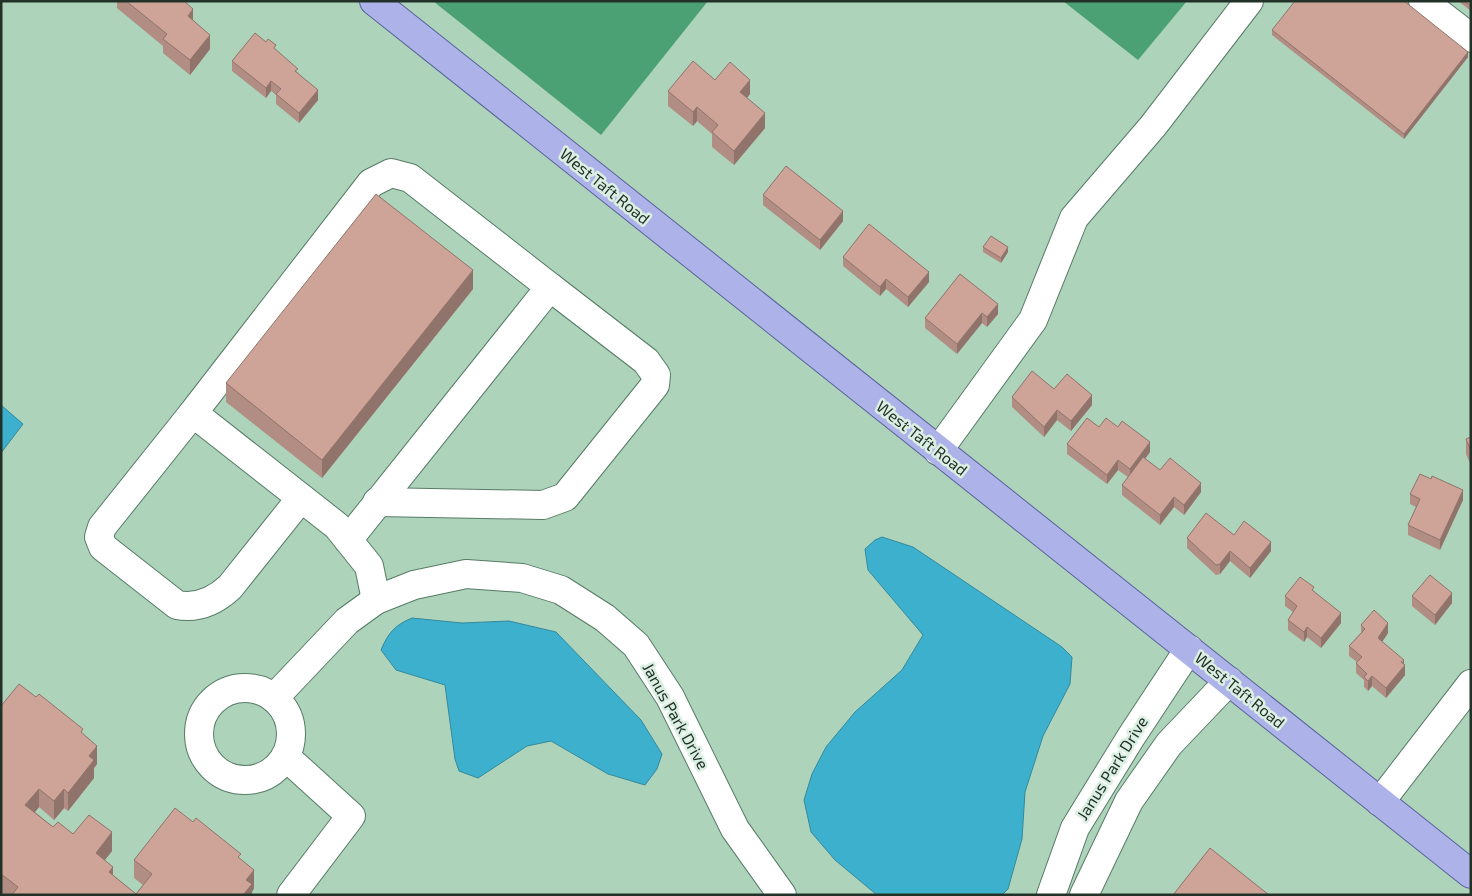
<svg xmlns="http://www.w3.org/2000/svg" width="1472" height="896" viewBox="0 0 1472 896" font-family="'Exo 2',sans-serif">
  <style>
    .forest { fill: #4ba173 }
    .water { fill: #3cb0cd; stroke: #348a9c }
    .lines { fill: none; stroke-linecap: round; stroke-linejoin: round }
    .minor-casing { stroke: #577b65; stroke-width: 30 }
    .major-casing { stroke: #59639b; stroke-width: 30 }
    .minor { stroke: #fff; stroke-width: 28 }
    .major { stroke: #adb2e8; stroke-width: 28 }
    .wall { fill: #b18d83 }
    .shaded-wall { fill: #90736a }
    .building { fill: #cea498; stroke: #90736a }
    .labels { text-anchor: middle; stroke-width: 5; stroke-linejoin: round; paint-order: stroke }
    .street-label { font-size: 16px; fill: #233229; stroke: #dbefe2 }
  </style>
  <rect width="100%" height="100%" fill="#add3bb"/>
  <g class="forest">
    <polygon points="433,1 708,1 601,135"/>
    <polygon points="1063,1 1187,1 1138,60"/>
  </g>
  <g class="water">
    <polygon points="1,405 23,424 1,453"/>
    <polygon points="882,537 913,547 1062,647 1072,657 1070,684 1043,736 1025,792 1022,839 1008,889 1002,895 877,895 835,860 811,832 804,800 812,774 826,747 855,712 902,670 923,635 868,570 865,549 875,540"/>
    <path d="M412 618 462 623 509 621 556 632 641 720 662 754 657 769 645 785 608 774 551 741 527 746 478 778 459 771 455 759 445 685 396 670 381 650C388 633 395 625 412 618Z"/>
  </g>
  <g class="lines">
    <defs>
      <g id="minor">
        <polyline points="1423,1 1471,38"/>
        <path d="M193 413 102 527 99 537 103 547 177 605C198 609 215 601 230 587L301 498"/>
        <polyline points="938,451 1033,320 1074,218 1153,126 1249,1"/>
        <polyline points="377,502 543,505 565,497 655,385 656,375 646,361 550,287"/>
        <polyline points="348,540 550,287 410,178 391,173 371,183 193,413 337,526 369,566 376,600"/>
        <circle cx="245" cy="734" r="46"/>
        <polyline points="274,698 347,621 376,600 414,585 466,574 522,578 561,590 605,618 636,645 670,697 735,829 782,895"/>
        <polyline points="286,757 351,816 291,895"/>
        <polyline points="1380,802 1471,684"/>
        <polyline points="1051,895 1075,828 1131,737 1189,649"/>
        <polyline points="1084,895 1129,801 1169,744 1229,681"/>
      </g>
      <polyline id="major" points="374,1 1471,874"/>
    </defs>
    <use href="#minor" class="minor-casing"/>
    <use href="#major" class="major-casing"/>
    <use href="#minor" class="minor"/>
    <use href="#major" class="major"/>
  </g>
  <g class="wall">
    <polygon points="117,1 184,1 193,21 210,49 190,75 163,53 163,46 117,8"/>
    <polygon points="1458,1 1471,1 1471,11"/>
    <polygon points="1272,30 1468,57 1404,139 1272,35"/>
    <polygon points="276,50 298,73 318,100 299,123 276,104 276,95 271,91 266,98 232,71 232,61"/>
    <polygon points="715,80 750,94 747,98 765,128 734,165 712,147 712,134 697,121 693,126 668,106 668,91"/>
    <polygon points="763,195 843,221 820,250 763,205"/>
    <polygon points="983,247 1008,252 1001,263 983,252"/>
    <polygon points="843,257 929,282 908,307 886,289 880,296 843,266"/>
    <polygon points="960,274 998,314 987,327 982,323 957,354 925,328 925,318"/>
    <polygon points="473,289 322,478 226,402 226,383"/>
    <polygon points="1054,389 1092,405 1071,431 1057,420 1044,437 1012,407 1012,397"/>
    <polygon points="1099,427 1150,452 1145,459 1160,470 1201,492 1184,515 1174,507 1160,525 1122,495 1122,485 1128,477 1118,470 1107,484 1067,454 1067,444"/>
    <polygon points="1471,437 1471,466 1466,454 1466,439"/>
    <polygon points="1410,494 1463,500 1440,550 1408,535 1408,525 1416,507 1410,504"/>
    <polygon points="1234,535 1271,551 1250,578 1230,561 1220,574 1216,575 1187,548 1187,538"/>
    <polygon points="1314,591 1341,623 1321,648 1307,637 1304,642 1288,630 1288,620 1293,612 1285,606 1285,596"/>
    <polygon points="1412,596 1452,603 1435,625 1412,606"/>
    <polygon points="1361,625 1388,633 1382,642 1404,664 1405,675 1386,698 1372,686 1368,691 1364,687 1364,680 1356,673 1356,663 1357,662 1349,656 1349,646 1361,633"/>
    <polygon points="1,706 83,734 97,764 94,768 94,778 68,811 64,808 54,820 39,807 35,812 53,827 73,834 112,851 105,860 113,875 136,894 143,885 134,878 134,860 241,859 254,888 252,892 252,895 4,895 1,892"/>
  </g>
  <g class="shaded-wall">
    <polygon points="193,9 193,24 188,16"/>
    <polygon points="210,35 210,49 190,75 190,60"/>
    <polygon points="1468,52 1468,57 1404,139 1404,134"/>
    <polygon points="750,80 750,94 740,107 740,92"/>
    <polygon points="271,81 271,91 266,98 266,88"/>
    <polygon points="318,90 318,100 299,123 299,113"/>
    <polygon points="697,107 697,121 693,126 693,112"/>
    <polygon points="765,113 765,128 734,165 734,151"/>
    <polygon points="843,211 843,221 820,250 820,240"/>
    <polygon points="1008,247 1008,252 1001,263 1001,258"/>
    <polygon points="473,270 473,289 322,478 322,460"/>
    <polygon points="929,272 929,282 908,307 908,297"/>
    <polygon points="886,279 886,289 880,296 880,287"/>
    <polygon points="998,304 998,314 987,327 987,317"/>
    <polygon points="982,313 982,323 957,354 957,344"/>
    <polygon points="1092,395 1092,405 1071,431 1071,421"/>
    <polygon points="1057,410 1057,420 1044,437 1044,427"/>
    <polygon points="1150,442 1150,452 1130,479 1130,469"/>
    <polygon points="1118,460 1118,470 1107,484 1107,475"/>
    <polygon points="1201,483 1201,492 1184,515 1184,505"/>
    <polygon points="1463,490 1463,500 1440,550 1440,540"/>
    <polygon points="1174,497 1174,507 1160,525 1160,515"/>
    <polygon points="1271,542 1271,551 1250,578 1250,568"/>
    <polygon points="1230,551 1230,561 1220,574 1220,564"/>
    <polygon points="1452,593 1452,603 1435,625 1435,615"/>
    <polygon points="1341,613 1341,623 1321,648 1321,638"/>
    <polygon points="1388,623 1388,633 1378,648 1378,638"/>
    <polygon points="1307,627 1307,637 1304,642 1304,632"/>
    <polygon points="1404,660 1404,667 1405,665 1405,675 1386,698 1386,688"/>
    <polygon points="1372,676 1372,686 1368,691 1368,681"/>
    <polygon points="97,746 97,764 94,768 94,778 68,811 68,793 89,756"/>
    <polygon points="39,789 39,807 25,824 25,805"/>
    <polygon points="64,789 64,808 54,820 54,801"/>
    <polygon points="112,832 112,851 96,871 96,853"/>
    <polygon points="113,867 113,885 109,872"/>
    <polygon points="254,870 254,888 252,892 252,895 243,895 246,880"/>
  </g>
  <g class="building">
    <polygon points="126,1 184,1 193,9 188,16 210,35 190,60 163,39 167,34"/>
    <polygon points="1295,1 1404,1 1468,52 1404,134 1272,30"/>
    <polygon points="1464,1 1471,1 1471,6"/>
    <polygon points="255,33 266,42 268,39 276,45 274,48 298,69 295,71 318,90 299,113 276,94 281,89 271,81 266,88 232,61"/>
    <polygon points="693,61 715,80 730,62 750,80 740,92 765,113 734,151 712,132 718,125 697,107 693,112 668,91"/>
    <polygon points="786,166 843,211 820,240 763,195"/>
    <polygon points="376,194 473,270 322,460 226,383"/>
    <polygon points="869,224 929,272 908,297 886,279 880,287 843,257"/>
    <polygon points="991,236 1008,247 1001,258 983,247"/>
    <polygon points="960,274 998,304 987,317 982,313 957,344 925,318"/>
    <polygon points="1032,371 1054,389 1067,374 1092,395 1071,421 1057,410 1044,427 1012,397"/>
    <polygon points="1087,418 1099,427 1106,418 1118,427 1122,421 1150,442 1130,469 1118,460 1107,475 1067,444"/>
    <polygon points="1471,437 1471,451 1466,439"/>
    <polygon points="1143,457 1160,470 1170,458 1201,483 1184,505 1174,497 1160,515 1122,485"/>
    <polygon points="1420,474 1431,479 1432,476 1463,490 1440,540 1408,525 1420,499 1410,494"/>
    <polygon points="1206,513 1234,535 1244,521 1271,542 1250,568 1230,551 1220,564 1216,565 1187,538"/>
    <polygon points="1430,575 1452,593 1435,615 1412,596"/>
    <polygon points="1300,577 1314,587 1312,590 1341,613 1321,638 1307,627 1304,632 1288,620 1297,606 1285,596"/>
    <polygon points="1374,610 1388,623 1378,638 1404,660 1401,662 1405,665 1386,688 1372,676 1368,681 1364,677 1367,674 1356,663 1362,657 1349,646 1365,629 1361,625"/>
    <polygon points="19,684 36,697 39,694 83,729 81,732 97,746 89,756 94,760 68,793 64,789 54,801 39,789 25,805 53,827 58,822 73,834 89,815 112,832 96,853 113,867 109,872 136,894 152,874 134,860 175,808 193,822 196,818 241,854 238,857 254,870 246,880 252,884 243,895 12,895 18,887 1,874 1,706"/>
    <polygon points="1210,848 1269,895 1173,895"/>
  </g>
  <g class="labels">
    <g class="street-label">
      <text transform="translate(605 186) rotate(39)" y="6">West Taft Road</text>
      <text transform="translate(922 438) rotate(38)" y="6">West Taft Road</text>
      <text transform="translate(1240 690) rotate(39)" y="6">West Taft Road</text>
      <text transform="translate(676 716) rotate(61)" y="6">Janus Park Drive</text>
      <text transform="translate(1112 768) rotate(-58)" y="6">Janus Park Drive</text>
    </g>
  </g>
  <rect width="1472" height="896" fill="none" stroke="#233229" stroke-width="5"/>
</svg>
